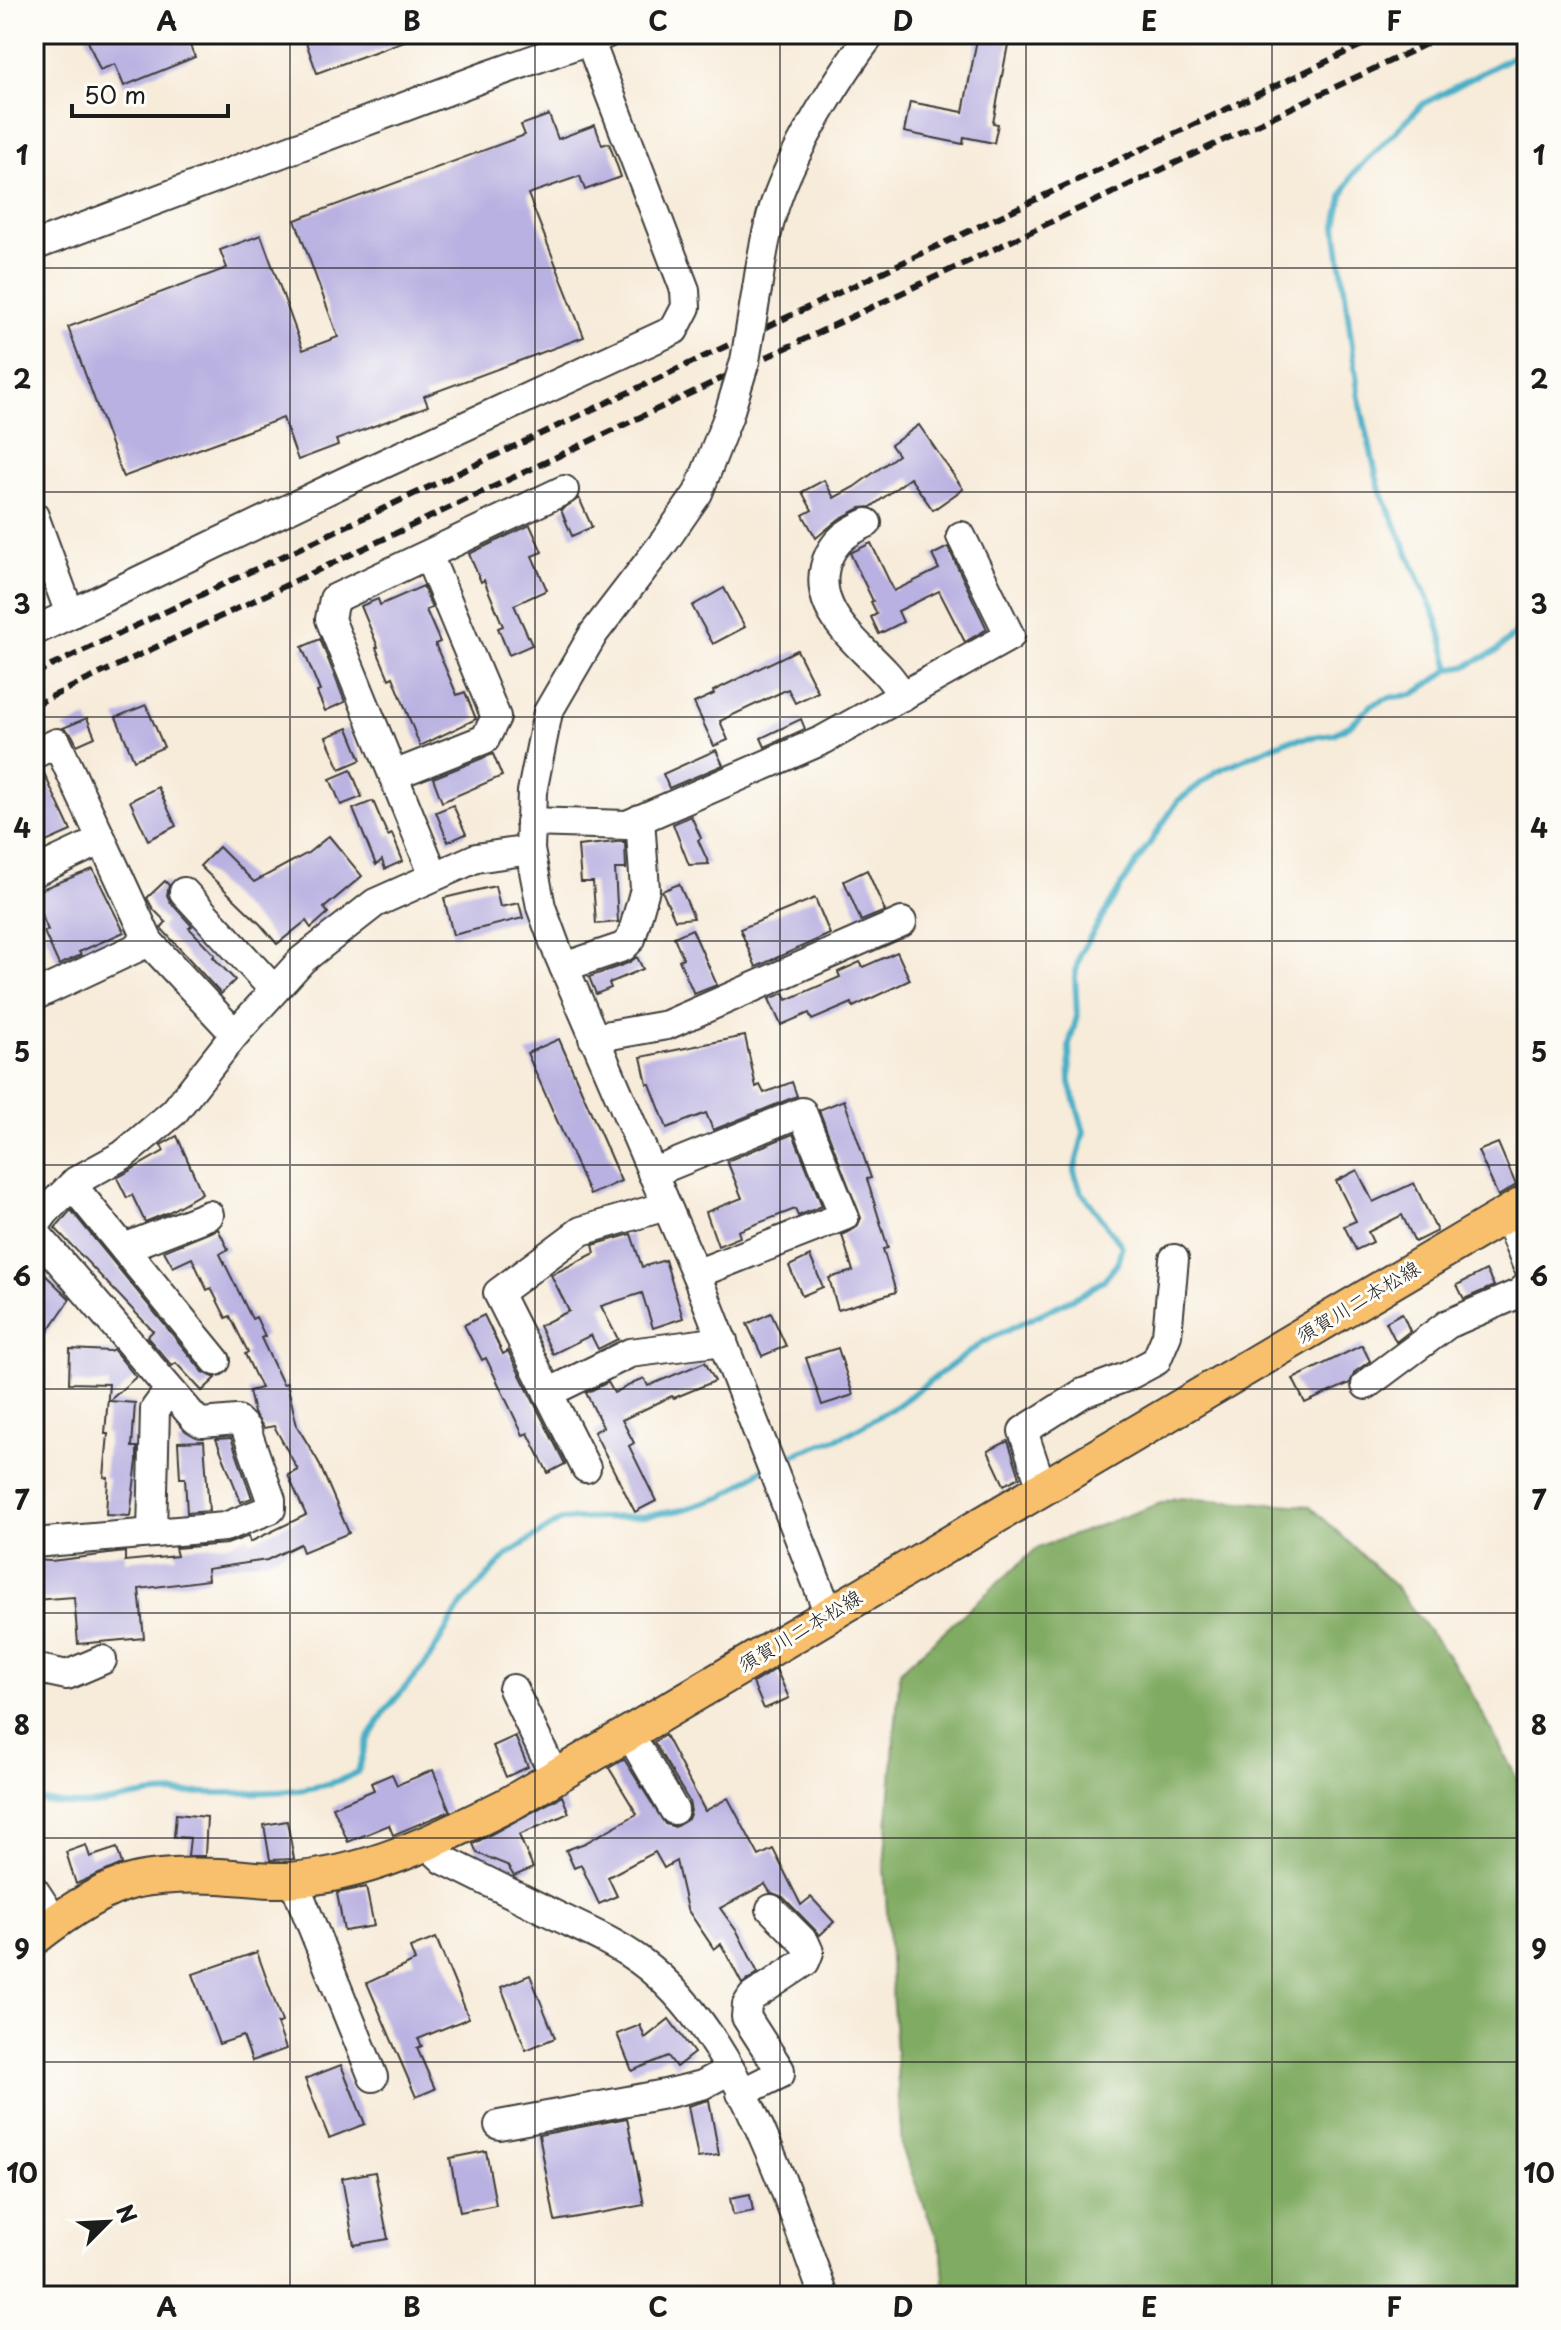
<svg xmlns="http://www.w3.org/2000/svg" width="1561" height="2330" viewBox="0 0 1561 2330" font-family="'Playpen Sans','Klee One',sans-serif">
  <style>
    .forest { fill: #80ab62; stroke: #4e643f; stroke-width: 2 }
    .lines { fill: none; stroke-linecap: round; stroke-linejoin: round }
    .stream { stroke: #47afc6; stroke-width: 6 }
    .building { fill: #b9b1e1 }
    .minor-casing { stroke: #3d3b38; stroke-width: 32 }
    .major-casing { stroke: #3d3b38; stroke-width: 38 }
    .minor { stroke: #fff; stroke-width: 28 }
    .major { stroke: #f8bf6c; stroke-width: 34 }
    .rail { stroke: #1c1c1c; stroke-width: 6; stroke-dasharray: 12 6; stroke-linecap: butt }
    .minor-bridge-casing { stroke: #3d3b38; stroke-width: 32; stroke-linecap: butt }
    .minor-bridge { stroke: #fff; stroke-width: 28 }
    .grid { fill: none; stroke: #1c1c1c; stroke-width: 2; stroke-opacity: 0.55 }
    .labels { text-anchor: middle; stroke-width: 6; stroke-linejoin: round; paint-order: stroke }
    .street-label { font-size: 20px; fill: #1c1c1c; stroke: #fdfcf7 }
    .neatline { fill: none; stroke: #1c1c1c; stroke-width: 3 }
    .grid-label { font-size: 26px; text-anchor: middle; font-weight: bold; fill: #1c1c1c }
  </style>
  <rect width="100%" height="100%" fill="#fdfcf7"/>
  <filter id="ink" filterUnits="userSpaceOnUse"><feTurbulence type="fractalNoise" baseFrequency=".0125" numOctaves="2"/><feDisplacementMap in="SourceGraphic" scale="16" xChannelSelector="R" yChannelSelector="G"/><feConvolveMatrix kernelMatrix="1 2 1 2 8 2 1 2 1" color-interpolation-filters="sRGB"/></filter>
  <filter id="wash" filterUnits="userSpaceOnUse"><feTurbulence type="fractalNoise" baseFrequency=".006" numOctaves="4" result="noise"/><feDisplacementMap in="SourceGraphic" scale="32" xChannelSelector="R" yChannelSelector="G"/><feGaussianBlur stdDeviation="1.8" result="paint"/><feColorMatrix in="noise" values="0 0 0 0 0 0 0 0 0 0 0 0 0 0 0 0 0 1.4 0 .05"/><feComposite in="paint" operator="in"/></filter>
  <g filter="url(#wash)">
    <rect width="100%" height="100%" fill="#f7ebd9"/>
    <polygon class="forest" points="1175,1498 1310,1506 1395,1586 1462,1675 1527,1797 1527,2296 945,2296 942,2252 902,2148 884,1866 900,1671 1037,1548"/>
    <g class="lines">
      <g class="stream">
        <polyline points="1450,669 1437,620 1379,487 1359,398 1336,226 1342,197 1353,174 1423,104 1527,49"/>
        <polyline points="779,1460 846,1435 895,1407 983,1342 1084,1293 1103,1281 1117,1264 1122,1246 1081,1191 1074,1172 1084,1132 1070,1083 1069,1045 1077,1016 1075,976 1080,954 1123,883 1178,801 1217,771 1285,741 1333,734 1349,726 1373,704 1391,697 1413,695 1450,669 1464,667 1497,651 1527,622"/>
        <path d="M34 1799C54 1804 75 1806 96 1804 116 1802 136 1795 157 1794 220 1789 301 1803 358 1772L367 1741 385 1711 427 1662 461 1605 508 1554 561 1520 645 1516 682 1510 723 1497 762 1470"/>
      </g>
    </g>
    <g id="blocks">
      <g class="building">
        <polygon points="85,34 185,34 195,57 124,86 115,64 100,70"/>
        <polygon points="303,34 418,34 418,36 317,73"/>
        <polygon points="978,34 1010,34 993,123 998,124 994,143 964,137 963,144 904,132 910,102 963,112"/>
        <polygon points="549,115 558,139 595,125 602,145 609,143 621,177 585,190 580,176 528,194 584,337 424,396 428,406 336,440 338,445 298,460 283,418 123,477 68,327 227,268 220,250 261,235 303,350 338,337 295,220 525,135 521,125"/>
        <polygon points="919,425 963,489 933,510 910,478 871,507 860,508 839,519 816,538 803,515 812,510 802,492 824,480 834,498 854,487 898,455 891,445"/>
        <polygon points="579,498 592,527 572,536 561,510"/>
        <polygon points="530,525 542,552 532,556 547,590 514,605 532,645 509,655 498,628 503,626 484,580 481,582 469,554"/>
        <polygon points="871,543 894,591 939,569 932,555 948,547 987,629 965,642 939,591 898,611 903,622 879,634 871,617 877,614 871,602 873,601 850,553"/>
        <polygon points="423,586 432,608 426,610 440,642 435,644 457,695 465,692 476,719 420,746 393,677 389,679 376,648 378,647 361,606 378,599 380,605"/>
        <polygon points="724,588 745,627 713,644 692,606"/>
        <polygon points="320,639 345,702 325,711 317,692 320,691 302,647"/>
        <polygon points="797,650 818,692 795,703 788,689 720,721 728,740 714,746 694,703 714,694 713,691"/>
        <polygon points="146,705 164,747 134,760 116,717"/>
        <polygon points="87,718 95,737 77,745 72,735 63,728"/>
        <polygon points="801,719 805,729 765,747 761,738"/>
        <polygon points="348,728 361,760 340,769 326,737"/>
        <polygon points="716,750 723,765 669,788 663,774"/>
        <polygon points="493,754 502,776 442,802 433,778"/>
        <polygon points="42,769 71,831 39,845 38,842 34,844 34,771"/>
        <polygon points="351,770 362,797 341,805 330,779"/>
        <polygon points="158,787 176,826 148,840 130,801"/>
        <polygon points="373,801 388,836 392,834 403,861 385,869 382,860 376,865 353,809"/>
        <polygon points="453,805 466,834 448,842 436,812"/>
        <polygon points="691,816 701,838 698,840 709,864 689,865 673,824"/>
        <polygon points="329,836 362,876 324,908 328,913 311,928 306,921 277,944 260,924 200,866 219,847 254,882 308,853"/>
        <polygon points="616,842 625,842 626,869 615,869 618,922 596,924 593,882 581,882 578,846"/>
        <polygon points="93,869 124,932 79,952 81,955 59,965 44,932 48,930 34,898 34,892"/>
        <polygon points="867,870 885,911 861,921 844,881"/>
        <polygon points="165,881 169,885 167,895 171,903 192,926 189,928 215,955 213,957 235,980 221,994 161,928 166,922 153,909 147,898"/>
        <polygon points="679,884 694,918 675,920 662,891"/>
        <polygon points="495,886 500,907 519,903 523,918 453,935 444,898"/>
        <polygon points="815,898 830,934 756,967 740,929"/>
        <polygon points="692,929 717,985 694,994 679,960 683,958 674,937"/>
        <polygon points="897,952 910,980 853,1007 852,1003 812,1020 809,1013 781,1025 769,999 784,993 787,1000 840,977 838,972 860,962 863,967"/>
        <polygon points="637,957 643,969 609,983 611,988 596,994 589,977 628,963"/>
        <polygon points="745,1036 756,1087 760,1085 764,1093 792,1082 797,1096 713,1130 706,1113 667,1128 650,1084 647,1084 641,1057"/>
        <polygon points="559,1039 621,1181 590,1195 527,1053"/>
        <polygon points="844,1100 871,1178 867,1179 888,1248 883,1249 896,1292 838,1310 829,1278 853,1271 842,1235 857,1227 861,1218 819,1110"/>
        <polygon points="793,1134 822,1206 798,1216 795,1209 738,1231 740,1237 718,1246 706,1212 742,1198 727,1161"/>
        <polygon points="177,1136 202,1193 167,1213 145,1222 132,1195 127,1198 117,1178 164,1151 161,1145"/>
        <polygon points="1498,1143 1516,1185 1498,1196 1478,1151"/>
        <polygon points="1357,1170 1373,1202 1414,1183 1437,1231 1415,1242 1402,1215 1368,1232 1373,1242 1356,1250 1344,1226 1356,1221 1336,1181"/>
        <polygon points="71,1210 203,1372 216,1378 202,1391 176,1363 172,1366 147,1337 153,1331 55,1228"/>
        <polygon points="218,1229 228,1249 220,1254 252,1319 256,1317 265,1336 261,1338 283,1384 287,1383 297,1426 318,1461 349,1533 303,1552 300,1544 267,1560 207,1569 208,1580 139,1589 144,1638 78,1644 74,1597 34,1600 34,1560 51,1561 125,1552 125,1561 177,1556 175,1548 227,1544 249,1536 250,1542 306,1515 288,1475 298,1470 274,1426 264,1428 254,1413 249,1391 261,1388 245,1354 248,1352 230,1316 226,1318 211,1288 207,1290 192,1258 173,1267 164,1251"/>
        <polygon points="631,1234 642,1267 665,1260 683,1318 653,1328 642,1293 601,1306 618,1339 598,1349 591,1335 553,1354 539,1326 569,1311 551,1275 595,1253 593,1245"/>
        <polygon points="810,1256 823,1287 802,1296 789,1266"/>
        <polygon points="34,1264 70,1299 34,1352"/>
        <polygon points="1486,1270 1494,1286 1464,1299 1457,1285"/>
        <polygon points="771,1313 786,1346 762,1356 747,1324"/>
        <polygon points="1402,1313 1410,1331 1396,1342 1386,1322"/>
        <polygon points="484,1315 503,1354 508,1351 565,1464 548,1473 528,1433 523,1435 486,1358 482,1360 464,1325"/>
        <polygon points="1362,1345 1370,1361 1355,1372 1350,1383 1305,1403 1293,1379"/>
        <polygon points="838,1348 853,1395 822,1405 806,1358"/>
        <polygon points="70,1349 110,1351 113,1349 136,1377 109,1401 135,1403 132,1447 137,1447 137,1461 130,1516 106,1515 108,1478 104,1477 108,1434 105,1434 109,1384 69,1383"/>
        <polygon points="705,1362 715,1381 674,1398 672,1396 622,1420 634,1443 629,1446 656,1501 635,1512 594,1432 603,1427 586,1393 608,1382 614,1393 644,1378 648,1386"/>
        <polygon points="231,1438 252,1498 241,1502 216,1439"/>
        <polygon points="204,1441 209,1511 187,1513 185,1478 180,1478 178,1442"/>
        <polygon points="1008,1441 1020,1477 1004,1485 988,1451"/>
        <polygon points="776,1669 789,1698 764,1709 753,1683"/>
        <polygon points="665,1735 705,1811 728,1798 759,1856 773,1849 801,1905 811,1897 834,1922 820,1935 783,1897 770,1892 765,1884 720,1908 738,1933 758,1973 742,1984 721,1944 714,1949 687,1909 676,1861 664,1868 655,1852 608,1877 617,1896 599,1904 581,1865 574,1868 566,1850 585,1843 637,1814 609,1768 624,1759 665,1824 675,1827 688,1819 691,1811 689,1801 654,1742"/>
        <polygon points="515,1736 528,1767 506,1777 493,1746"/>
        <polygon points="433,1770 450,1811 393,1835 389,1825 348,1842 333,1807 374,1790 371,1783 392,1774 397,1785"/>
        <polygon points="562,1796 569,1813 519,1835 533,1868 514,1876 507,1865 477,1853 473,1844"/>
        <polygon points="176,1814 207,1817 205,1856 188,1856 190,1838 174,1837"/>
        <polygon points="287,1821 294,1859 270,1860 264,1825"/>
        <polygon points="86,1845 90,1857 117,1848 122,1864 76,1884 66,1852"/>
        <polygon points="366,1887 374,1926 344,1931 337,1893"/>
        <polygon points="436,1938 469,2018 418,2039 422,2046 417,2048 435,2089 416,2097 367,1983 415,1961 410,1948"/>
        <polygon points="257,1952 282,2022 277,2024 286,2049 252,2061 243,2036 219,2044 193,1974"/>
        <polygon points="530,1975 555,2038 526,2050 501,1987"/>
        <polygon points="669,2019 694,2053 676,2067 668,2056 632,2071 617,2034 640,2025 645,2038"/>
        <polygon points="341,2065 365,2124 329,2138 305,2079"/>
        <polygon points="709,2100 719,2155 698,2158 688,2106"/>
        <polygon points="627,2118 644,2205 555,2221 539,2135"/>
        <polygon points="486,2151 496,2205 460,2212 450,2158"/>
        <polygon points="375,2172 388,2239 354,2245 342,2178"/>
        <polygon points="750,2194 753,2211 733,2215 730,2198"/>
      </g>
    </g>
  </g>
  <g filter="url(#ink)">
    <use href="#blocks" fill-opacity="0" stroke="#3d3b38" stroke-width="2"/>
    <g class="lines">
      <defs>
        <g id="minor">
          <polyline points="34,246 484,77 606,34"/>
          <path d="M757 289C762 256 767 224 779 193 797 145 839 76 871 34"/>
          <polyline points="728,417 698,493 664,542 594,633 548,712 532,792 530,850 541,907 558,953 696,1274 829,1614"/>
          <polyline points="34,516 70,614 34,631"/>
          <path d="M867 523C847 532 835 540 827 560 810 608 855 640 884 671 891 678 897 687 903 696"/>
          <polyline points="70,614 342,483 674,330 686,307 685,290 587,34"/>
          <polyline points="34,754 57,743 149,942 235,1034"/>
          <polyline points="394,775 485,739 496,717 428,555"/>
          <polyline points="530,822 627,825 823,740 1010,636 961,536"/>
          <polyline points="34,872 102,840"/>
          <polyline points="434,876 330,619 334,599 564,490"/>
          <polyline points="184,892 274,990"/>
          <polyline points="564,967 623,947 631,939 645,889 640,819"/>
          <polyline points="34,996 149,942"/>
          <polyline points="593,1038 667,1025 902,922"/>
          <polyline points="652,1173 802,1112 844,1216 696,1274"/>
          <polyline points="72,1185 216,1361"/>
          <polyline points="1506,1214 1527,1265"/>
          <polyline points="34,1227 45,1212 76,1181 123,1155 174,1112 235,1034 302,960 375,903 476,858 530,850"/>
          <polyline points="34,1231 195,1419 202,1423 237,1420 246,1429 271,1500 271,1509 225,1527 34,1543"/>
          <polyline points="124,1248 209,1215"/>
          <polyline points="1366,1385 1448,1324 1520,1293 1527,1286"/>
          <polyline points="548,1393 630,1353 723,1341"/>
          <polyline points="586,1468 498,1293 581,1231 666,1206"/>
          <polyline points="1042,1488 1023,1431 1083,1393 1126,1377 1156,1361 1167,1335 1174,1259"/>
          <polyline points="152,1532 155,1409 169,1390"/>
          <polyline points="34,1668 67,1675 102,1660"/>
          <polyline points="513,1689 555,1777"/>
          <polyline points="629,1733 674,1810"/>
          <path d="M428 1845 444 1860C482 1879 520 1898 559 1917 586 1930 614 1942 639 1960 737 2031 783 2186 824 2296"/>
          <polyline points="293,1879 373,2077"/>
          <polyline points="34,1890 55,1922"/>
          <polyline points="741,2093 780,2074 780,2070 746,2017 747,2005 752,1997 805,1962 809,1952 805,1943 771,1909"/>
          <polyline points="499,2125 665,2094 702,2085 730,2070"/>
        </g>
        <path id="major" d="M34 1938C61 1917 100 1889 134 1881 161 1875 191 1875 219 1876 241 1877 264 1881 286 1880 366 1876 439 1839 509 1804L1527 1202"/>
      </defs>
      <use href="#minor" class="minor-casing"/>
      <use href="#major" class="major-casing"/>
      <use href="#minor" class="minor"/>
      <use href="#major" class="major"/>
      <g class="rail">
        <polyline points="34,674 1385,34"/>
        <polyline points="34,705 1447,34"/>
      </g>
      <defs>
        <polyline id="minor-bridge" points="728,417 745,361 757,289"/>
      </defs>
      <use href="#minor-bridge" class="minor-bridge-casing"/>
      <use href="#minor-bridge" class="minor-bridge"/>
    </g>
  </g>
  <path class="grid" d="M290 34V2296M535 34V2296M780 34V2296M1026 34V2296M1272 34V2296M34 268H1527M34 492H1527M34 717H1527M34 941H1527M34 1165H1527M34 1389H1527M34 1613H1527M34 1838H1527M34 2062H1527"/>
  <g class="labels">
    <g class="street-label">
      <text transform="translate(1358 1302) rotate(-31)" y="7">須賀川二本松線</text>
      <text transform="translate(800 1631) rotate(-31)" y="7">須賀川二本松線</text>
    </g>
  </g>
  <rect width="1561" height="2330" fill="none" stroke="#fdfcf7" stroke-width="88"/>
  <g transform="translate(108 2222) rotate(66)" stroke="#fdfcf7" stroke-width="6" paint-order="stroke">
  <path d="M0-6L14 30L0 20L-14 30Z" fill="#1c1c1c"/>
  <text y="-12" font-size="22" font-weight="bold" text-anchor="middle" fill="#1c1c1c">N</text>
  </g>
  <path d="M72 104v12h156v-12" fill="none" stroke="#1c1c1c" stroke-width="4"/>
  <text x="84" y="104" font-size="24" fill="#1c1c1c" stroke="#fdfcf7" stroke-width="6" paint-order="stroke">50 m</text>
  <rect x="44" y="44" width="1473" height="2242" class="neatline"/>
  <g class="grid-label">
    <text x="167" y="31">A</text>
    <text x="412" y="31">B</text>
    <text x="658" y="31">C</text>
    <text x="903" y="31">D</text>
    <text x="1149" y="31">E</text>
    <text x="1394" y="31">F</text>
    <text x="22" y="165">1</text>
    <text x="1539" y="165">1</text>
    <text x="22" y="389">2</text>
    <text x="1539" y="389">2</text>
    <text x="22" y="614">3</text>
    <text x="1539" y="614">3</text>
    <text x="22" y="838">4</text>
    <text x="1539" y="838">4</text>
    <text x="22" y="1062">5</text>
    <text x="1539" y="1062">5</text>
    <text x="22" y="1286">6</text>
    <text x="1539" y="1286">6</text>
    <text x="22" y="1510">7</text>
    <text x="1539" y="1510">7</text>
    <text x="22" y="1735">8</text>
    <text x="1539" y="1735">8</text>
    <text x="22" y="1959">9</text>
    <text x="1539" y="1959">9</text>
    <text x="22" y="2183">10</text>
    <text x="1539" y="2183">10</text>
    <text x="167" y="2317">A</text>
    <text x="412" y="2317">B</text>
    <text x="658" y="2317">C</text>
    <text x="903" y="2317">D</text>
    <text x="1149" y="2317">E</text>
    <text x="1394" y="2317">F</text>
  </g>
</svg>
